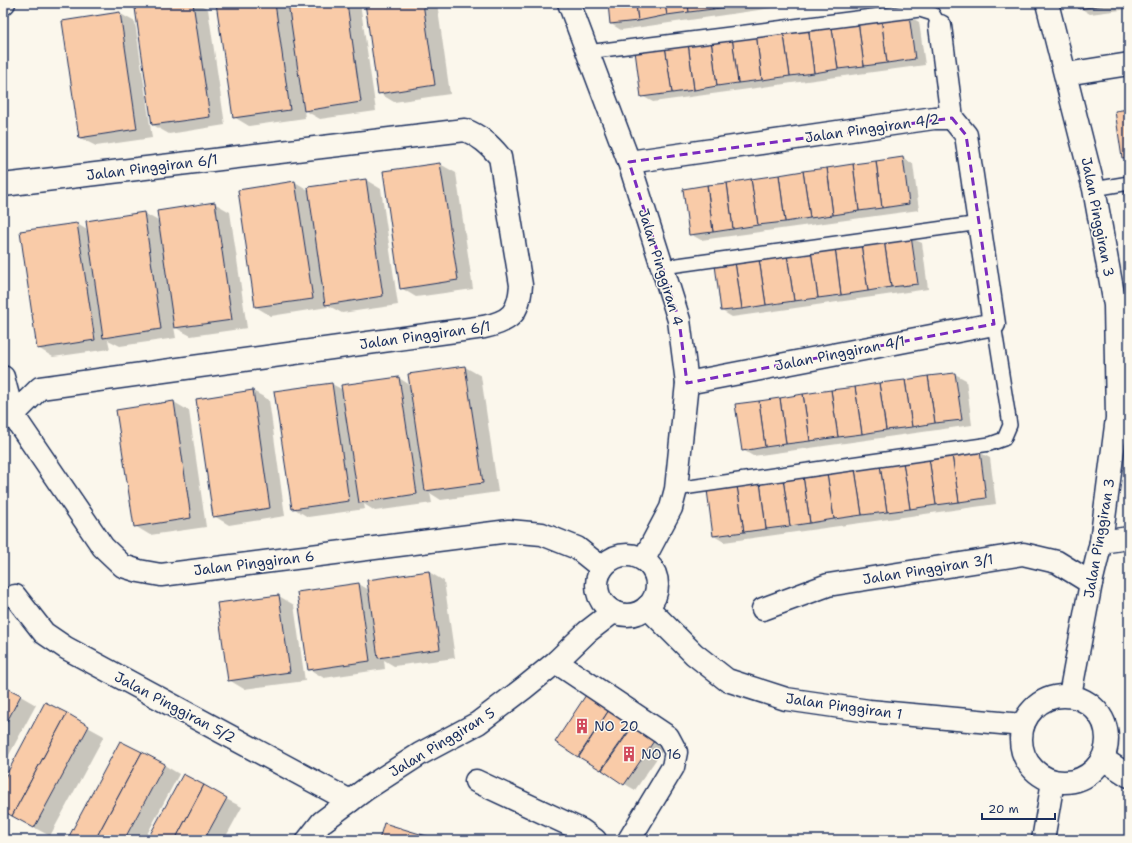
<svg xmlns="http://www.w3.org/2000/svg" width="1132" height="843" viewBox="0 0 1132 843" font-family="'Shantell Sans',sans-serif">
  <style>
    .shadow { fill: #0003 }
    .building { fill: #f9cba8; stroke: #1b2f5e }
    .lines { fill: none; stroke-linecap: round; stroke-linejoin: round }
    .service-casing { stroke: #1b2f5e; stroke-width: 16 }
    .minor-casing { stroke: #1b2f5e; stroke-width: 25 }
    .service { stroke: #fbf7ec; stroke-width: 13 }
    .minor { stroke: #fbf7ec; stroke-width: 22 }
    .marked { fill: none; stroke: #7b2cbf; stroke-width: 3; stroke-dasharray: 8 5; stroke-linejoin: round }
    .labels { text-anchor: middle; stroke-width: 3; stroke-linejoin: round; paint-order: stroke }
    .street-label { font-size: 14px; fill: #1b2f5e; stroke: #fbf7ec }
    .poi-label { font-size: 14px; fill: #1b2f5e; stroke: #fbf7ec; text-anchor: start }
  </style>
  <rect width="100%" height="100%" fill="#fbf7ec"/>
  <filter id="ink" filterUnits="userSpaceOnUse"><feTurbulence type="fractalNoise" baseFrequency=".025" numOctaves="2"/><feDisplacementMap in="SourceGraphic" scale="8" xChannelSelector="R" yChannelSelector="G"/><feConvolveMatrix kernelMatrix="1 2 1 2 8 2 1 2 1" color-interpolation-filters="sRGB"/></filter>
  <g filter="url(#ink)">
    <g class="shadow">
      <polygon points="175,3 197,3 208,9 225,125 169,134 153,125"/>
      <polygon points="217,3 360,3 376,111 320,119 304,110 305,118 249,126 234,117"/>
      <polygon points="366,3 437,3 450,94 394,102 379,93"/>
      <polygon points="609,3 806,3 621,30 611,24"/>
      <polygon points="1079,3 1129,3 1129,9 1090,14 1080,8"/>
      <polygon points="119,13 135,22 152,138 96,146 80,138"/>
      <polygon points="909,16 919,22 925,65 653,102 642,96"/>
      <polygon points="1129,110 1129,161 1123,157"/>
      <polygon points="903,158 913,164 919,210 701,240 690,234"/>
      <polygon points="440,164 456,173 473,289 416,297 401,288"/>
      <polygon points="366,180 381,189 398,305 342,313 327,305 328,307 271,316 256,307 295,182 310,191"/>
      <polygon points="214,203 230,212 247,328 191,336 174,327 176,338 120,346 108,340 110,349 53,357 38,348 77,224 89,231 144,213 160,222"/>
      <polygon points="911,238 922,243 928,289 732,317 722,311"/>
      <polygon points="465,367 481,376 498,492 441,500 430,493 432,503 375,511 364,504 365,509 308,517 293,508 276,392 332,384 343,390 399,378 410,385 409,375"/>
      <polygon points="955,374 966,380 972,425 753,456 743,450 737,405"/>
      <polygon points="253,391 269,400 285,516 229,525 214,516"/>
      <polygon points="174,402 189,411 206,527 150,535 135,526"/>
      <polygon points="979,452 990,458 996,504 724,542 714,536"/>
      <polygon points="429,572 444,581 455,658 394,666 384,660 385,669 324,678 309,669 359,584 369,590"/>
      <polygon points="279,596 294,605 305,681 244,689 229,680"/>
      <polygon points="3,686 36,705 3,766"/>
      <polygon points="586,697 666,745 635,790 578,756"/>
      <polygon points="46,704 104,736 50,836 3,811 3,783"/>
      <polygon points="164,765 179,774 144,840 68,840"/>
      <polygon points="226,799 242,807 224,840 148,840"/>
    </g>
    <g class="building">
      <polygon points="168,3 193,3 210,117 152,125 135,8"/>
      <polygon points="216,3 275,3 290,110 233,118"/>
      <polygon points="288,3 347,3 361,102 304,111"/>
      <polygon points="365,3 423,3 435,85 378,94"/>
      <polygon points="608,3 636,3 638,21 610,24"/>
      <polygon points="636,3 665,3 667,15 638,21"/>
      <polygon points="665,3 688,3 689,12 667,15"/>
      <polygon points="688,3 712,3 713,9 689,12"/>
      <polygon points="712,3 733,3 733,6 713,9"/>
      <polygon points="1078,3 1102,3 1103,5 1079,9"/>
      <polygon points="120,12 137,129 79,138 62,21"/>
      <polygon points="909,15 915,59 887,63 881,18"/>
      <polygon points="881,18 887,63 864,66 858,21"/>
      <polygon points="858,21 864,66 838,69 831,22"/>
      <polygon points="831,22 838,69 814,73 808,26"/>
      <polygon points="808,26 814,73 790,76 783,29"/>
      <polygon points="783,29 790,76 762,80 756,33"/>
      <polygon points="756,33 762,80 738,83 732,37"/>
      <polygon points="732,37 738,83 717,86 711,40"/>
      <polygon points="711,40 717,86 694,90 688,43"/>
      <polygon points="688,43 694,90 672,93 665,46"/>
      <polygon points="665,46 672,93 641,97 635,51"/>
      <polygon points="1129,109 1129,157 1122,158 1115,111"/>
      <polygon points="903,157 909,204 882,208 876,161"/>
      <polygon points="876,161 882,208 859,211 853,164"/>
      <polygon points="440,163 458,280 400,289 383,171"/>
      <polygon points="853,164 859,211 833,215 827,168"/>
      <polygon points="827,168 833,215 810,218 803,171"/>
      <polygon points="803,171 810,218 785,222 779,175"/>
      <polygon points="779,175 785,222 758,225 751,179"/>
      <polygon points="366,179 383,296 325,305 308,187"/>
      <polygon points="751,179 758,225 733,229 727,183"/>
      <polygon points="295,181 313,299 255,307 238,190"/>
      <polygon points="727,183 733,229 713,232 707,185"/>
      <polygon points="707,185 713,232 689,235 683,189"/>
      <polygon points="1129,189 1129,222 1124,190"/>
      <polygon points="215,202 232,320 174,328 157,211"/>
      <polygon points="144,212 161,329 103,338 86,221"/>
      <polygon points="77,223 95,340 37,349 20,231"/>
      <polygon points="911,236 918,284 891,287 884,240"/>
      <polygon points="884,240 891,287 868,291 861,244"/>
      <polygon points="861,244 868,291 841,295 835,247"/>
      <polygon points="835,247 841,295 818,298 811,251"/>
      <polygon points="811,251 818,298 794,301 787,255"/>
      <polygon points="787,255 794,301 766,305 759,259"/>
      <polygon points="759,259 766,305 742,309 735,262"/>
      <polygon points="735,262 742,309 721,311 715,265"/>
      <polygon points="465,366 483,483 425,491 408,374"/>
      <polygon points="955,373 962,420 935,423 928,376"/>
      <polygon points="928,376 935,423 912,427 905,380"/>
      <polygon points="399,377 417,494 359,503 341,385"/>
      <polygon points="905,380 912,427 886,430 879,383"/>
      <polygon points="332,383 349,501 292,509 274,391"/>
      <polygon points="879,383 886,430 862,434 855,387"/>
      <polygon points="855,387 862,434 838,437 831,390"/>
      <polygon points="253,390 270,508 213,517 196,399"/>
      <polygon points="831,390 838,437 810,441 803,394"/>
      <polygon points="803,394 810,441 786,444 780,398"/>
      <polygon points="780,398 786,444 765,447 759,401"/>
      <polygon points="174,401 191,518 134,527 116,410"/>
      <polygon points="759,401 765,447 742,451 735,404"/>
      <polygon points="980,451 986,498 959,502 952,455"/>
      <polygon points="952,455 959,502 936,505 929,458"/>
      <polygon points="929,458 936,505 910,509 903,462"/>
      <polygon points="903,462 910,509 887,512 880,465"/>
      <polygon points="880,465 887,512 862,515 855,469"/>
      <polygon points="855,469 862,515 834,519 827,473"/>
      <polygon points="827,473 834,519 810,523 803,476"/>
      <polygon points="803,476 810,523 790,526 783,479"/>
      <polygon points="783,479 790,526 766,529 760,482"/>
      <polygon points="760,482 766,529 744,532 737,486"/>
      <polygon points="737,486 744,532 713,536 707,490"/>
      <polygon points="429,571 440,649 378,658 367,580"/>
      <polygon points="359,583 370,661 308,670 297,592"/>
      <polygon points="279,595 290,672 228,681 217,603"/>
      <polygon points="3,686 21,695 3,729"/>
      <polygon points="586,695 609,710 578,757 555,742"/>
      <polygon points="45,702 67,713 12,816 3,811 3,781"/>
      <polygon points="609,710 632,726 601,770 579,757"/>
      <polygon points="67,713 89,726 34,828 12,816"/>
      <polygon points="633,726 656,738 624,785 602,770"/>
      <polygon points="120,741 142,752 95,840 67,840"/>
      <polygon points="142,752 165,764 124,840 95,840"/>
      <polygon points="183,774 204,785 175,840 147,840"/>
      <polygon points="204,785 227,798 204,840 175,840"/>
      <polygon points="384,823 410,831 407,840 379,840"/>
      <polygon points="410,831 440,840 407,840"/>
    </g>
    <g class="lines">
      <defs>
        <g id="service">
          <polyline points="587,52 920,10 933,14 940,26"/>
          <polyline points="1094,189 1129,183"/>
          <polyline points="663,267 980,223"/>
          <polyline points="676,489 990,444 1004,439 1010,425 994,324"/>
        </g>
        <g id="minor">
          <polyline points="569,3 629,162 679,320 687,383 676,489 671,508 644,559"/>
          <polyline points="1047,3 1094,189 1115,305 1117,418 1101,542 1091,583 1070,695"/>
          <polyline points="3,4 4,3"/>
          <polyline points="940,26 952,118"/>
          <polyline points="1066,74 1129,64"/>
          <polyline points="629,162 934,118 952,118"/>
          <path d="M3 185 465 130C480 136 489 144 500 157L521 285C519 313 511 321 484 327L40 388 13 415"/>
          <polyline points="3,377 13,415 103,547 123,566 139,571 161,575 509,531 542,534 577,548 602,568"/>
          <polyline points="687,383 994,324 966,135 952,118"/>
          <polyline points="1101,542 1129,538"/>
          <circle cx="627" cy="585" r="30"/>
          <polyline points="15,596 44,633 66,648 350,801"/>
          <polyline points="647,607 694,654 727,680 786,699 869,711 1023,725"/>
          <polyline points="763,609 828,585 1023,554 1057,562 1091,583"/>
          <polyline points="556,662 668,737 676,752 673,767 629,840"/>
          <circle cx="1064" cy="739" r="43"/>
          <polyline points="1103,759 1129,776"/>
          <polyline points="476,781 581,830 595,840"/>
          <polyline points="308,840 322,822 366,789 420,754 478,723 524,688 556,662 587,632 613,612"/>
          <polyline points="1043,840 1053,781"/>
        </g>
      </defs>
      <use href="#service" class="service-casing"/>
      <use href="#minor" class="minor-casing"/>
      <use href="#service" class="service"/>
      <use href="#minor" class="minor"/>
    </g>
  </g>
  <path class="marked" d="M952 118 966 135 994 324 687 383 679 320 629 162Z"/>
  <defs>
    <symbol id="building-bare" viewBox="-9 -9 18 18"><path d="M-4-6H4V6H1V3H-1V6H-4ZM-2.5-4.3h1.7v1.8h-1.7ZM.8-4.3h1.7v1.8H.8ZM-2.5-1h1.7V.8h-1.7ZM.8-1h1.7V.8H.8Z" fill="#d1495b" stroke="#fbf7ec" stroke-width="2.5" paint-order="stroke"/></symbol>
  </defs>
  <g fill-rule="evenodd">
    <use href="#building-bare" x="571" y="715" width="22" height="22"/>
    <use href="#building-bare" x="618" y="743" width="22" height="22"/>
  </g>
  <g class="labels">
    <g class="street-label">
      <text transform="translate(872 128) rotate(-8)" y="5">Jalan Pinggiran 4/2</text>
      <text transform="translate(152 167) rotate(-7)" y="5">Jalan Pinggiran 6/1</text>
      <text transform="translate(1098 217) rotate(79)" y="5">Jalan Pinggiran 3</text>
      <text transform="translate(661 267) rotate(73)" y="5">Jalan Pinggiran 4</text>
      <text transform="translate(425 335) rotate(-8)" y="5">Jalan Pinggiran 6/1</text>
      <text transform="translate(840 353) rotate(-11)" y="5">Jalan Pinggiran 4/1</text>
      <text transform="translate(1099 538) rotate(-80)" y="5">Jalan Pinggiran 3</text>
      <text transform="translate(254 563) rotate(-7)" y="5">Jalan Pinggiran 6</text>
      <text transform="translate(928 569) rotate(-9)" y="5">Jalan Pinggiran 3/1</text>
      <text transform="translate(844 706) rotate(8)" y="5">Jalan Pinggiran 1</text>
      <text transform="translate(175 707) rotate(28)" y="5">Jalan Pinggiran 5/2</text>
      <text transform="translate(442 742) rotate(-31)" y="5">Jalan Pinggiran 5</text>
    </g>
    <g class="poi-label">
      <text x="594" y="731">NO 20</text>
      <text x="641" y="759">NO 16</text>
    </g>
  </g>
  <rect width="1132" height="843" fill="none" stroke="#fbf7ec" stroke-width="16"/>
  <rect x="8" y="8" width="1116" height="827" fill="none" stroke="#1b2f5e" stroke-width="1.5" filter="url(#ink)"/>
  <path d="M982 813v6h73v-6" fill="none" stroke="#1b2f5e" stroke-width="2"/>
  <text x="988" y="813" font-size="12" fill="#1b2f5e" stroke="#fbf7ec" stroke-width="3" paint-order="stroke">20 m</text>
</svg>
